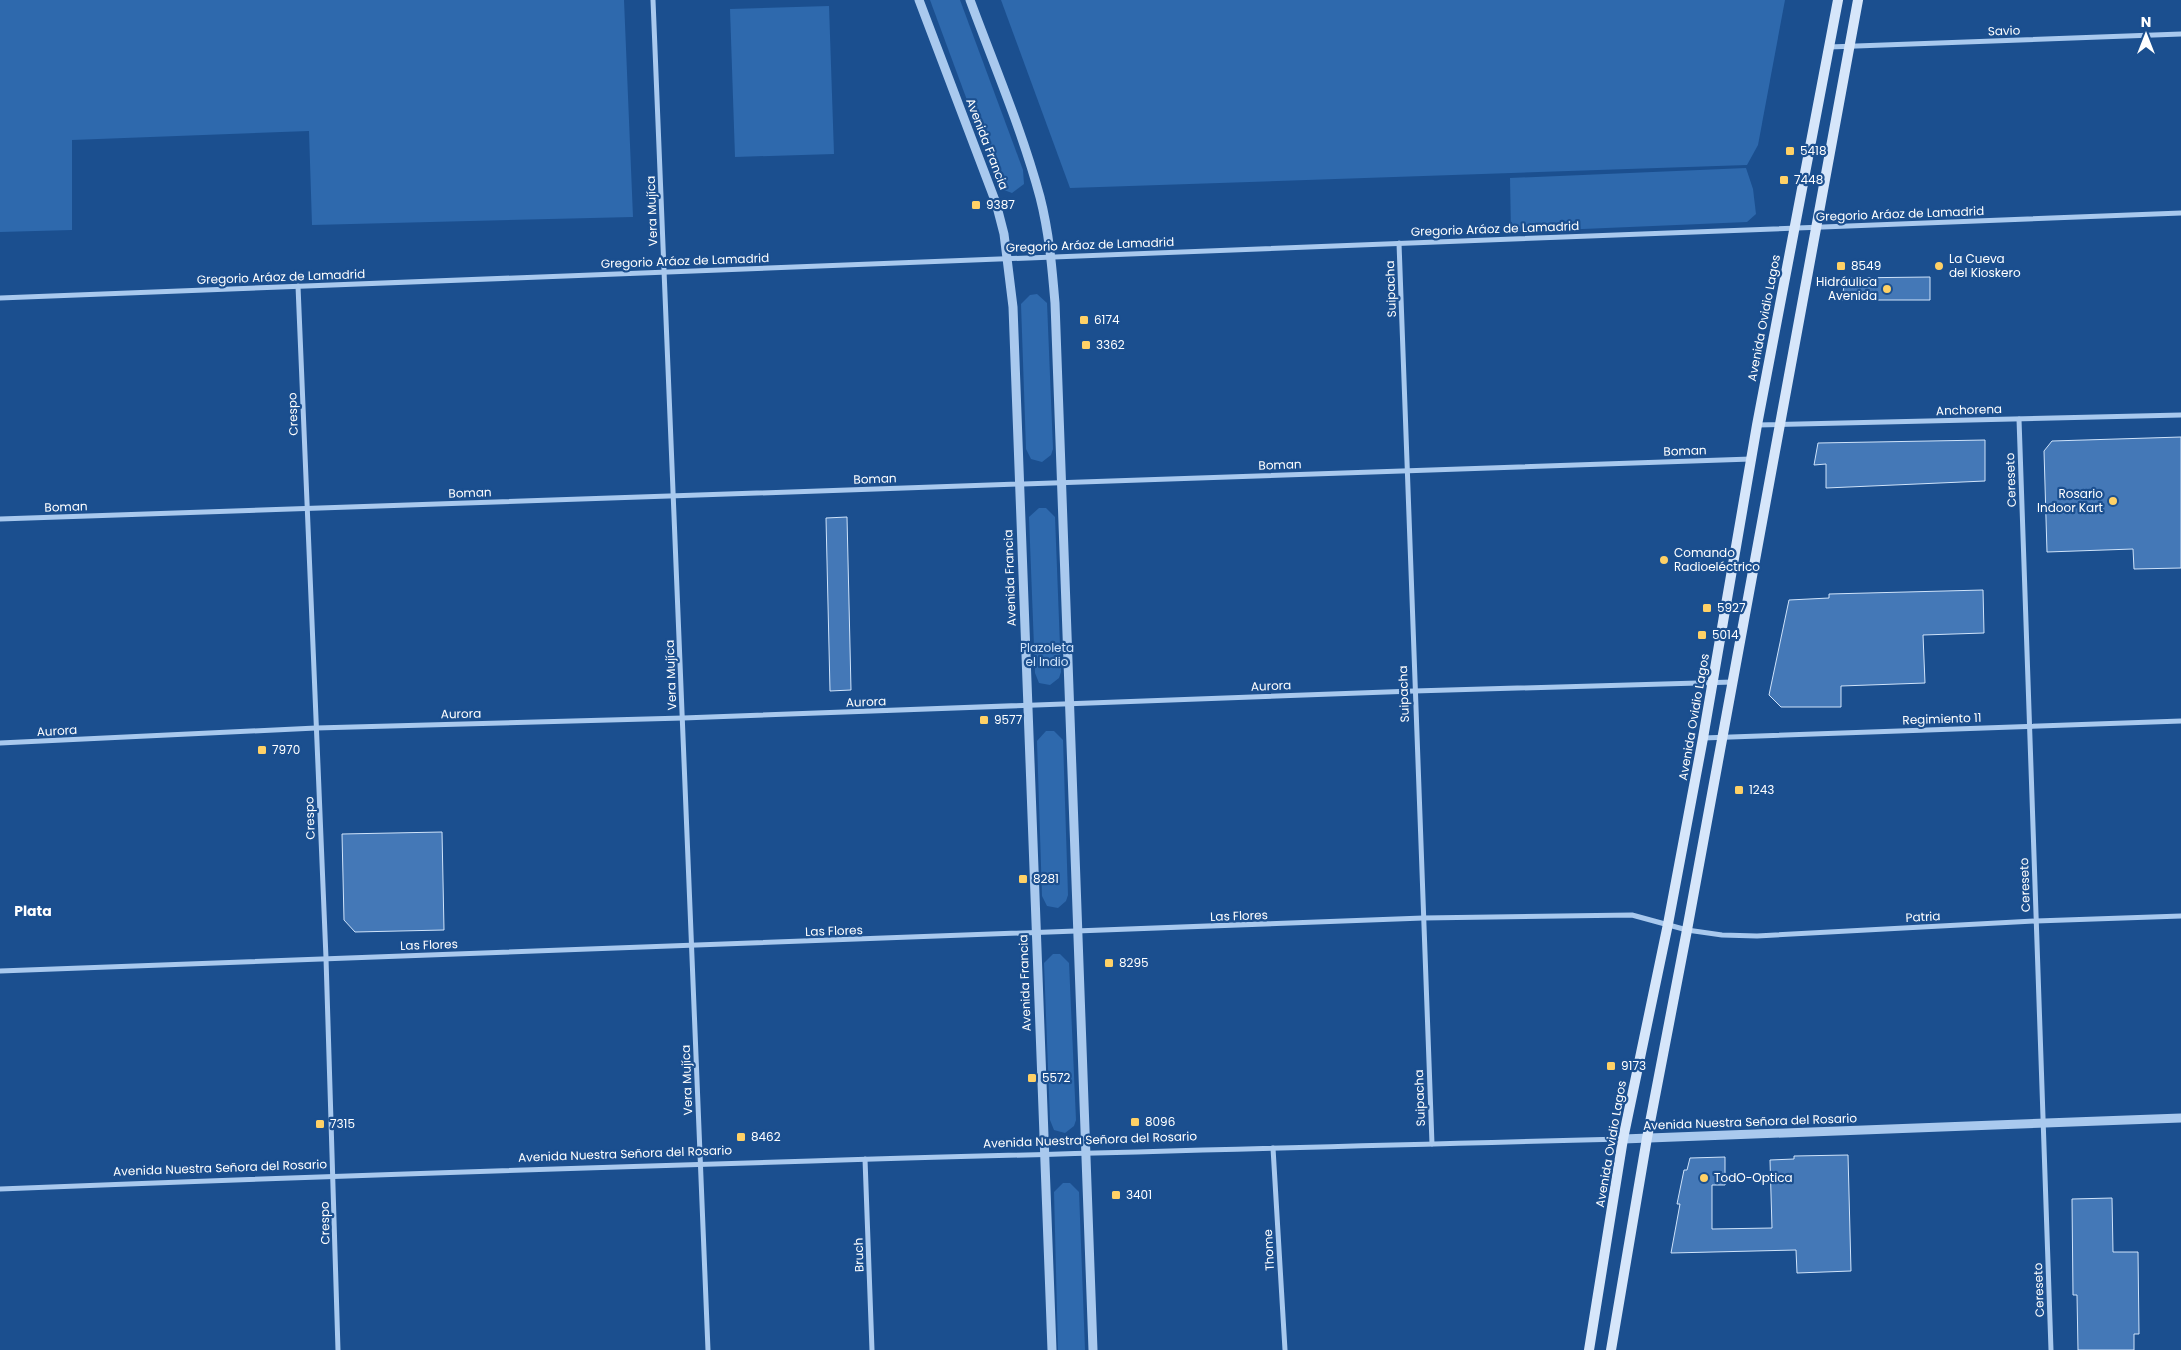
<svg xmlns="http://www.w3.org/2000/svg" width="2181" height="1350" viewBox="0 0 2181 1350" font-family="Poppins,sans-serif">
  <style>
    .green { fill: #2e69ad }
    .building { fill: #4478b7; stroke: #cfe3fa }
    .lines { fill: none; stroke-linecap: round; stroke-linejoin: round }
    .minor { stroke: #a9c9ee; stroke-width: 5 }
    .tertiary { stroke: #a9c9ee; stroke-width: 9 }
    .secondary { stroke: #d6e6fa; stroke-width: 10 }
    .poi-dot { fill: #ffd166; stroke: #1b4f8f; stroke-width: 2 }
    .labels { text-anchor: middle; stroke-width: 4.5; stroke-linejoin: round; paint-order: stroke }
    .street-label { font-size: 12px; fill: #fff; stroke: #1b4f8f }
    .poi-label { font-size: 12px; fill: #fff; stroke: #1b4f8f; text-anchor: start }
    .park-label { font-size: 12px; fill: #cfe3fa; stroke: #1b4f8f }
    .neighbourhood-label { font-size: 14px; font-weight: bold; fill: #fff; stroke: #1b4f8f }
  </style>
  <rect width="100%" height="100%" fill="#1b4f8f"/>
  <g class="green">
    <polygon points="0,0 624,0 633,217 312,225 309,131 72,140 72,230 0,232"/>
    <polygon points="930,0 960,0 1023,170 1024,184 1012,193 1004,190 998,184"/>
    <polygon points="1001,0 1785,0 1758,145 1747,165 1070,188"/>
    <polygon points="829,6 834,154 735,157 730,9"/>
    <polygon points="1746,168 1753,189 1756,214 1747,222 1511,232 1510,178"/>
    <polygon points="1037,294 1047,303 1053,449 1051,455 1042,462 1031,459 1026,449 1021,304 1030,295"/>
    <polygon points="1039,508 1046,508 1055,517 1061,672 1059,678 1050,685 1039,683 1035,673 1029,517"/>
    <polygon points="1046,731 1054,731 1063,740 1068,895 1066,901 1058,908 1047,906 1042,896 1037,741"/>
    <polygon points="1053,954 1060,954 1069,963 1076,1120 1074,1126 1065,1133 1054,1130 1050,1120 1044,963"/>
    <polygon points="1063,1183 1070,1183 1079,1192 1085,1350 1058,1350 1054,1192"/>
  </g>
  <g class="building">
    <polygon points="1930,277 1930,300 1842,300 1845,278"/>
    <polygon points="2181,437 2181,568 2134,569 2133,549 2047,552 2044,451 2052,441"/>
    <polygon points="1985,440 1985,481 1826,488 1826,464 1814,465 1818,443"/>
    <polygon points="847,517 851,690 830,691 826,518"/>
    <polygon points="1983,590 1984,633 1923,635 1925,683 1841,686 1841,707 1781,707 1769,695 1789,600 1829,598 1829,594"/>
    <polygon points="442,832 444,930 355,932 344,920 342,834"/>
    <polygon points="1848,1155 1851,1271 1797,1273 1796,1250 1671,1253 1680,1204 1677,1204 1684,1170 1687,1170 1690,1158 1725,1157 1725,1185 1712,1185 1712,1229 1772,1228 1770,1160 1794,1159 1794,1156"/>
    <polygon points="2112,1198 2113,1252 2138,1252 2139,1334 2134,1334 2134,1350 2078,1350 2077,1295 2073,1295 2072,1199"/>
  </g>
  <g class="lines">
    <g class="minor">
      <polyline points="653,0 708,1350"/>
      <polyline points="1829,47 2181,34"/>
      <polyline points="1399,243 1432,1144"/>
      <polyline points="298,286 326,958 338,1350"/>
      <polyline points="0,298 2181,213"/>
      <polyline points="2019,419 2051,1350"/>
      <polyline points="1757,425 2181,415"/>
      <polyline points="0,519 1751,459"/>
      <polyline points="1703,738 2181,721"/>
      <polyline points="0,743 316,728 683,718 1414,691 1733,682"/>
      <polyline points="0,971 1423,918 1632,915 1687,930 1722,935 1757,936 2036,921 2181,916"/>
      <polyline points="1273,1148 1285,1350"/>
      <polyline points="865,1159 872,1350"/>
      <path d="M0 1189C541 1167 1082 1153 1623 1139"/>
    </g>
    <g class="tertiary">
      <polyline points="919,0 996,203 1004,234 1013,307 1052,1350"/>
      <path d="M970 0C994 65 1022 130 1040 197 1049 232 1052 267 1055 303L1093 1350"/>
      <polyline points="1623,1139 2181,1118"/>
    </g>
    <g class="secondary">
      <polyline points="1589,1350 1623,1139 1668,924 1703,738 1757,425 1838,0"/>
      <polyline points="1611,1350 1647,1138 1687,930 1858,0"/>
    </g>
  </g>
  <g class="poi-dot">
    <rect x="1785" y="146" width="10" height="10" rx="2.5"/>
    <rect x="1779" y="175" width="10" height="10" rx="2.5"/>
    <rect x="971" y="200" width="10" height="10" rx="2.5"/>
    <rect x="1836" y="261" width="10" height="10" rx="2.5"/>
    <circle cx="1939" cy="266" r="5"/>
    <circle cx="1887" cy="289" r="5"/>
    <rect x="1079" y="315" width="10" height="10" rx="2.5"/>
    <rect x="1081" y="340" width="10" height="10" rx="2.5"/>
    <circle cx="2113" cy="501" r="5"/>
    <circle cx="1664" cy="560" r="5"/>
    <rect x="1702" y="603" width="10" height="10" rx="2.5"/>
    <rect x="1697" y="630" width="10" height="10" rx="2.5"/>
    <rect x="979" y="715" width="10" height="10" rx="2.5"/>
    <rect x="257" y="745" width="10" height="10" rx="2.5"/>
    <rect x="1734" y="785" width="10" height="10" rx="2.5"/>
    <rect x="1018" y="874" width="10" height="10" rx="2.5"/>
    <rect x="1104" y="958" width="10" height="10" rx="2.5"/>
    <rect x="1606" y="1061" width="10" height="10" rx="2.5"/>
    <rect x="1027" y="1073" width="10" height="10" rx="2.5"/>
    <rect x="1130" y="1117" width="10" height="10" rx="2.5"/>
    <rect x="315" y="1119" width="10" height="10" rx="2.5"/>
    <rect x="736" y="1132" width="10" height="10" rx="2.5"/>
    <circle cx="1704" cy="1178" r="5"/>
    <rect x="1111" y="1190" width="10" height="10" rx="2.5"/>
  </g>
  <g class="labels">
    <g class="street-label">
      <text transform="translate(2004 31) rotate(-2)" y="4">Savio</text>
      <text transform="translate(987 144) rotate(69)" y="4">Avenida Francia</text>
      <text transform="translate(652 211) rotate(-92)" y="4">Vera Mujíca</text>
      <text transform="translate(1900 214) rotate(-2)" y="4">Gregorio Aráoz de Lamadrid</text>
      <text transform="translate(1495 229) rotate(-2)" y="4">Gregorio Aráoz de Lamadrid</text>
      <text transform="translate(1090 245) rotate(-2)" y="4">Gregorio Aráoz de Lamadrid</text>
      <text transform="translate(685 261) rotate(-2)" y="4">Gregorio Aráoz de Lamadrid</text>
      <text transform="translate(281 277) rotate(-2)" y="4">Gregorio Aráoz de Lamadrid</text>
      <text transform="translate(1391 289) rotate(-92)" y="4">Suipacha</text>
      <text transform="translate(1764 318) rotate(-79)" y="4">Avenida Ovidio Lagos</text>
      <text transform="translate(1969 410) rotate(-2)" y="4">Anchorena</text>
      <text transform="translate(293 414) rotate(-92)" y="4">Crespo</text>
      <text transform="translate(1685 451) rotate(-2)" y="4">Boman</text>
      <text transform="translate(1280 465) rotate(-2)" y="4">Boman</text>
      <text transform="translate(875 479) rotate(-2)" y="4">Boman</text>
      <text transform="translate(2011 480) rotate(-92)" y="4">Cereseto</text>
      <text transform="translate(470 493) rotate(-2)" y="4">Boman</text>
      <text transform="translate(66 507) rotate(-2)" y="4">Boman</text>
      <text transform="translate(1010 578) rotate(-92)" y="4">Avenida Francia</text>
      <text transform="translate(671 675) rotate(-92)" y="4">Vera Mujíca</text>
      <text transform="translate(1271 686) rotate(-2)" y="4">Aurora</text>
      <text transform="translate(1404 694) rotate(-92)" y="4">Suipacha</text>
      <text transform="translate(866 702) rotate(-2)" y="4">Aurora</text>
      <text transform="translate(461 714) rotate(-1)" y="4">Aurora</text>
      <text transform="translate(1694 717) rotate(-80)" y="4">Avenida Ovidio Lagos</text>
      <text transform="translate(1942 719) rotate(-2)" y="4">Regimiento 11</text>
      <text transform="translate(57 731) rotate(-3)" y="4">Aurora</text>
      <text transform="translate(310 818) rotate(-92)" y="4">Crespo</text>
      <text transform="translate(2025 885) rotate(-92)" y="4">Cereseto</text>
      <text transform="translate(1239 916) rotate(-2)" y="4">Las Flores</text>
      <text transform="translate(1923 917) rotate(-3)" y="4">Patria</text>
      <text transform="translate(834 931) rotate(-2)" y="4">Las Flores</text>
      <text transform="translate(429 945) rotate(-2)" y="4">Las Flores</text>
      <text transform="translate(1025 983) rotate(-92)" y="4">Avenida Francia</text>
      <text transform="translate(687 1080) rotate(-92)" y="4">Vera Mujíca</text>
      <text transform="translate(1420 1098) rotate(-92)" y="4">Suipacha</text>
      <text transform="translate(1750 1122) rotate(-2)" y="4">Avenida Nuestra Señora del Rosario</text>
      <text transform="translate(1090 1140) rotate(-2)" y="4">Avenida Nuestra Señora del Rosario</text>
      <text transform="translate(1611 1144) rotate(-80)" y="4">Avenida Ovidio Lagos</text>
      <text transform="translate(625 1154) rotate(-2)" y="4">Avenida Nuestra Señora del Rosario</text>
      <text transform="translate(220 1168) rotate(-2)" y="4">Avenida Nuestra Señora del Rosario</text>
      <text transform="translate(325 1223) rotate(-91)" y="4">Crespo</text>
      <text transform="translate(1269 1250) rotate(-93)" y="4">Thome</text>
      <text transform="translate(859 1255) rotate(-92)" y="4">Bruch</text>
      <text transform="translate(2039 1290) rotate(-92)" y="4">Cereseto</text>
    </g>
    <g class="poi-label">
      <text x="1800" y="155">5418</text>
      <text x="1794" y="184">7448</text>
      <text x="986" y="209">9387</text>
      <text x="1949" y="263">La Cueva<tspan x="1949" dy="14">del Kioskero</tspan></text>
      <text x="1851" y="270">8549</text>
      <text x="1877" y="286" text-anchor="end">Hidráulica<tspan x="1877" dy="14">Avenida</tspan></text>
      <text x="1094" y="324">6174</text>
      <text x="1096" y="349">3362</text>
      <text x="2103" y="498" text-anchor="end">Rosario<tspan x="2103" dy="14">Indoor Kart</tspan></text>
      <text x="1674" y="557">Comando<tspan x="1674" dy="14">Radioeléctrico</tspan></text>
      <text x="1717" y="612">5927</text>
      <text x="1712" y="639">5014</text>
      <text x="994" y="724">9577</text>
      <text x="272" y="754">7970</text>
      <text x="1749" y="794">1243</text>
      <text x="1033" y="883">8281</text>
      <text x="1119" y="967">8295</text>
      <text x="1621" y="1070">9173</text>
      <text x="1042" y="1082">5572</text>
      <text x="1145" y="1126">8096</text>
      <text x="330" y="1128">7315</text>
      <text x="751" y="1141">8462</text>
      <text x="1714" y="1182">TodO-Optica</text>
      <text x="1126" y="1199">3401</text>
    </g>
    <g class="park-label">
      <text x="1047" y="652">Plazoleta<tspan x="1047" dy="14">el Indio</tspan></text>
    </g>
    <g class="neighbourhood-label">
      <text x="33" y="916">Plata</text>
    </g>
  </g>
  <g transform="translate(2146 35)" stroke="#1b4f8f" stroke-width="4" paint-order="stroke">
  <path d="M0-4L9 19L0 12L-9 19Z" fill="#ffffff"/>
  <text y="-8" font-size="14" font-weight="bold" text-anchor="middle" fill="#ffffff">N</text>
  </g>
</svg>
